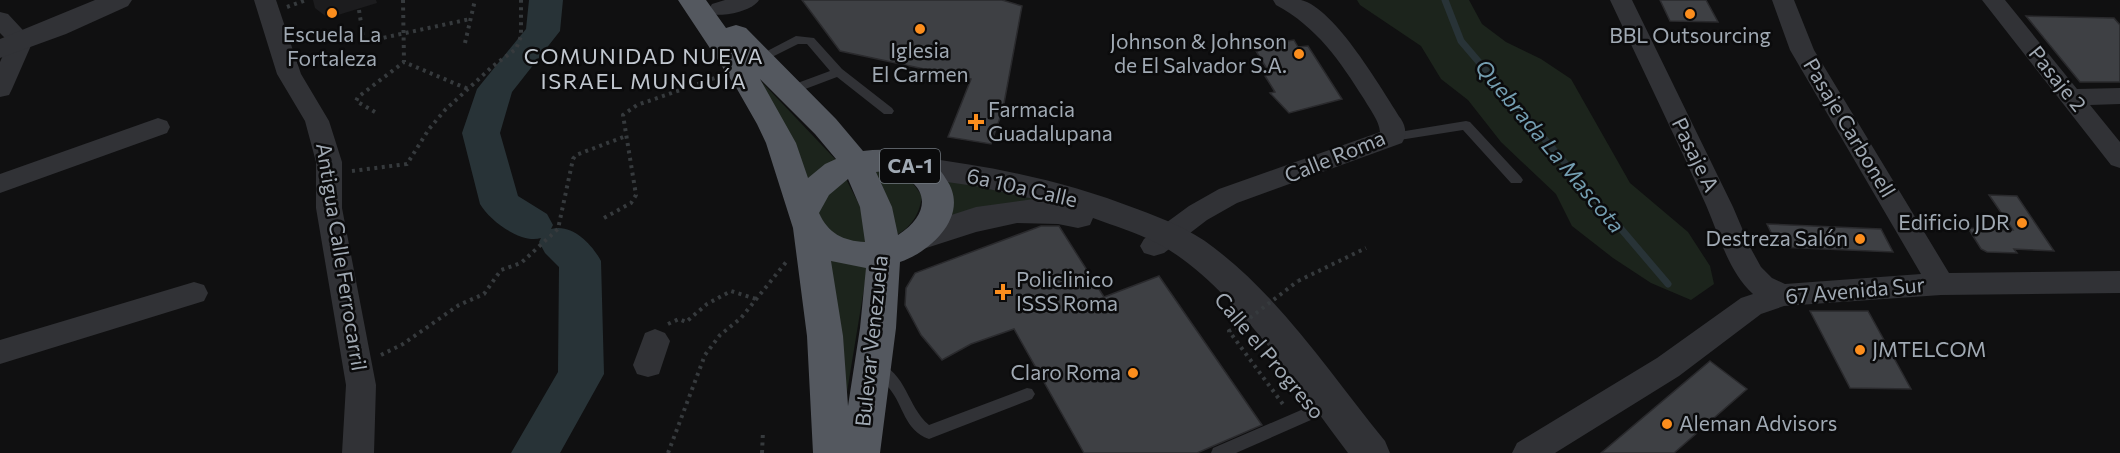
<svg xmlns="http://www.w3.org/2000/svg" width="2120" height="453" viewBox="0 0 2120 453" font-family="Commissioner,sans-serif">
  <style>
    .built { fill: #1c1c1e }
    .green { fill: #1c241c }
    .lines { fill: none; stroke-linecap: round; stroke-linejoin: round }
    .stream { stroke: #283337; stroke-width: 7 }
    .river { fill: #283337; fill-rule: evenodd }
    .building { fill: #3e4044; stroke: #2a2a2d; stroke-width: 1.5 }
    .path { stroke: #363a3d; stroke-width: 4; stroke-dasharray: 3 4.5; stroke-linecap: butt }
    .service { fill: #313236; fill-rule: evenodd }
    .minor { fill: #313236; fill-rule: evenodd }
    .tertiary { fill: #313236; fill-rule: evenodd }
    .trunk { fill: #54585f; fill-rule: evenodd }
    .path-bridge { stroke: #363a3d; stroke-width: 4; stroke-dasharray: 3 4.5; stroke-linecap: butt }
    .poi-dot { fill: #fc8e1d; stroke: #0b0b0c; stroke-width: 2 }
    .labels { text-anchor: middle; stroke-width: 5; stroke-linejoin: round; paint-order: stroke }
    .shield { fill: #0b0b0c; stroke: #737a81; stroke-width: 1.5 }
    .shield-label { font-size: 20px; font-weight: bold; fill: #a0a9b3 }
    .poi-label { font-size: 21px; fill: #a0a9b3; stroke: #0b0b0c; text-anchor: end }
    .street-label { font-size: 21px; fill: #a0a9b3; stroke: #0b0b0c }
    .neighbourhood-label { font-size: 22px; letter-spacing: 1.5px; fill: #c1c7cf; stroke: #0b0b0c }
    .water-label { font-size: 22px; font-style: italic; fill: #749eb1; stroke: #0b0b0c }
  </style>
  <rect width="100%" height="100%" fill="#101011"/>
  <polygon class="built" points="313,0 376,0 377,3 328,18 315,8"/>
  <g class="green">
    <polygon points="1357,0 1469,0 1482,24 1506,42 1541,59 1571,79 1630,183 1688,232 1710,266 1714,284 1691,300 1651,283 1613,258 1572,226 1556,194 1501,142 1468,100 1441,79 1421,46 1360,5"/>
    <polygon points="755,75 837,161 806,187"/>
    <path d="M888 170 909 178 922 196C919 218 908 231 888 239L869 172Z"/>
    <polygon points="846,179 863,212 866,246 853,247 817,224 817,202"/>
    <polygon points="939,179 967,181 1048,201 941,219"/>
    <polygon points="819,253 868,264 837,453"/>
  </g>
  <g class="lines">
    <polyline class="stream" points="1445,0 1461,41 1668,284"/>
    <path class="river" d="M529 0H563L560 31 512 92 500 133 518 196 547 214 553 225 551 229C572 223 592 244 601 261L604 374 560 453H511L558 372 559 267 545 253 539 242 541 238C521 244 490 221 480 204L462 133 477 89 526 29Z"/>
  </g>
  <g class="building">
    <polygon points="802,0 1002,0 1022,6 1003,109 991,144 948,137 971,79 840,51"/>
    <polygon points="1660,0 1706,0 1718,22 1670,21"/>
    <polygon points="2026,16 2114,18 2120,25 2120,82 2080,82"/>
    <polygon points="1294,40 1298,47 1308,46 1342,99 1289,113 1270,93 1275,92 1265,76 1270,74 1253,46"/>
    <polygon points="1989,195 2017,196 2054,251 2014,249 2017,253 1987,252 1981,249 1968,228 2013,230"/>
    <polygon points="1767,224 1881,229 1893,252 1778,247"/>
    <polygon points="1041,226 1059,226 1104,297 1159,276 1262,425 1197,453 1084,453 1014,329 971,344 942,360 921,335 905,305 906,288 915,273"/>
    <polygon points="1810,311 1868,311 1911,389 1850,388"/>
    <polygon points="1710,361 1747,389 1674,453 1601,453"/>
  </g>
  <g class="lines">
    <g class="path">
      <polyline points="403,0 404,62 468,89"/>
      <polyline points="287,7 306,0"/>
      <polyline points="359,10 364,42 470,19"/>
      <polyline points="465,43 475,0"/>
      <polyline points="375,112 356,101 358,97 404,62"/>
      <polyline points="352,171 407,164 429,129 445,110 493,66 516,49 521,36 521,0"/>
      <polyline points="604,218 631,203 636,195 623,115 637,105 718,77"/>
      <polyline points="1298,281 1366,248"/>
      <polyline points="668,324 679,319 686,322 707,304 731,291 756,299"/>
      <polyline points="1238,327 1229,331 1285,407"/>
      <polyline points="381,355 403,344 459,305 484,294 501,270 521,263 558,229 573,159 576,155 626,136"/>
      <polyline points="668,453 705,355 720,335 741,318 787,261"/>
      <polyline points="762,453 763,431"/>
    </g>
    <g class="service">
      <polygon points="796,36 814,38 842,69 892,108 894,111 892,114 884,114 837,77 792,94 784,94 782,91 784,88 830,71 807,44 798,44 760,63 756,64 750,60"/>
      <polygon points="1466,121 1470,122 1521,177 1523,180 1521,183 1511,183 1463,130 1393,141 1387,137 1393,133"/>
      <path d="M876 362C907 372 907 407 929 425L1027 388 1032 389 1035 394 1032 399 929 439C904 430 904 406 889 388 883 380 873 377 869 368L871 364Z"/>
      <polygon points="1315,404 1320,406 1323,411 1320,416 1236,453 1211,453 1213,448"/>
    </g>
    <g class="minor">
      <polygon points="254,0 276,0 301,74 329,121 342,162 342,208 376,385 374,453 342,453 346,385 316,208 316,162 305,121 277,74"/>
      <path d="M725 0H759C752 11 724 17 712 14L709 9 712 4Z"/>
      <path d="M1273 0C1281 0 1292 0 1301 0 1335 8 1382 90 1401 119 1406 127 1407 135 1402 143L1237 203 1207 220 1164 253 1154 256 1144 253 1140 246 1144 239 1189 206 1219 189 1380 132C1379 120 1370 110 1364 99 1340 61 1317 27 1276 5Z"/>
      <path d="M1610 0H1632L1733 207 1750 247 1761 267 1772 278 1785 284 1921 274 1790 50 1772 0H1794L1814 50 1949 273 2120 271V293L1941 295 1784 306 1761 314 1679 376 1555 453H1512L1517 443 1657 358 1741 298 1753 294C1728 271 1719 235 1706 205 1675 136 1642 68 1610 0Z"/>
      <polygon points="1982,0 2005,0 2077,89 2120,88 2120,104 2090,105 2120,142 2120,168 2111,165"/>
      <polygon points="0,12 8,14 33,41 12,89 9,95 0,97 0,62 9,42 0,33"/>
      <polygon points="158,118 167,121 170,127 167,133 0,193 0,174"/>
      <polygon points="194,282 204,285 208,293 204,301 0,364 0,340"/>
      <polygon points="655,329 665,333 670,341 659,374 648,377 637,374 633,365 645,333"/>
    </g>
    <g class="tertiary">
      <polygon points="95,0 132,0 128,6 66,34 0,58 0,39"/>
      <path d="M916 157C992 166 1065 181 1137 209 1164 219 1190 229 1213 247 1282 299 1331 375 1385 441L1390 453H1348C1299 388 1230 281 1157 243 1137 233 1115 226 1093 218L1090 225 1078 228 1058 224 1017 223 976 232 917 251 905 248 900 239 905 230 976 207 1034 199 975 186 905 176 900 168 905 160Z"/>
    </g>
    <path class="trunk" d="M678 0H706L726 28 736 25 746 28 836 119 863 151C888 148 913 150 934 164 939 168 943 174 946 179 971 214 932 251 900 262L896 328 880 453H813L807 336 793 228 766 143 757 124 737 89ZM760 79 815 134 836 159 825 164 808 178 796 143ZM884 171C927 178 936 211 898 235L892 207 876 172ZM848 179 860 207 865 242C843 241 828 233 819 213L829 195ZM831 261 866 268 860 328 848 406 843 336Z"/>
    <polyline class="path-bridge" points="1238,327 1298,281"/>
  </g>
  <g class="poi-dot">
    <circle cx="332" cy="13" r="6"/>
    <circle cx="1690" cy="14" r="6"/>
    <circle cx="920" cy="29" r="6"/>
    <circle cx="1299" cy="54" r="6"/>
    <path d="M973 113h6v6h6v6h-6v6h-6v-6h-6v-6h6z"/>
    <circle cx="2022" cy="223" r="6"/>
    <circle cx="1860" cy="239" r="6"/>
    <path d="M1000 283h6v6h6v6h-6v6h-6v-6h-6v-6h6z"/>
    <circle cx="1860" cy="350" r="6"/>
    <circle cx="1133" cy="373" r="6"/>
    <circle cx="1667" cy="424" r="6"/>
  </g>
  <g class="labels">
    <rect class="shield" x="880" y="149" width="60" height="34" rx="4.5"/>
    <g class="shield-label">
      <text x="910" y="173">CA-1</text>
    </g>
    <g class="poi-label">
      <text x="332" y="42" text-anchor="middle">Escuela La<tspan x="332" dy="24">Fortaleza</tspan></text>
      <text x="1690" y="43" text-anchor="middle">BBL Outsourcing</text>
      <text x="1287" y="49">Johnson &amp; Johnson<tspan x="1287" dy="24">de El Salvador S.A.</tspan></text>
      <text x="920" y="58" text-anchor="middle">Iglesia<tspan x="920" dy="24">El Carmen</tspan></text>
      <text x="988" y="117" text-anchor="start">Farmacia<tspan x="988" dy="24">Guadalupana</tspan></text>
      <text x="2010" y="230">Edificio JDR</text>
      <text x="1848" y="246">Destreza Salón</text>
      <text x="1016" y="287" text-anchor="start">Policlinico<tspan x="1016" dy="24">ISSS Roma</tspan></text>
      <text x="1872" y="357" text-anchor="start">JMTELCOM</text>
      <text x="1121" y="380">Claro Roma</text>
      <text x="1679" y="431" text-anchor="start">Aleman Advisors</text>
    </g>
    <g class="street-label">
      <text transform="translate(2057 79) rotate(51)" y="7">Pasaje 2</text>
      <text transform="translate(1849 128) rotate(59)" y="7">Pasaje Carbonell</text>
      <text transform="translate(1695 155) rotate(64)" y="7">Pasaje A</text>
      <text transform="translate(1335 157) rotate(-22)" y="7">Calle Roma</text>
      <text transform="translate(1022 188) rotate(13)" y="7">6a 10a Calle</text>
      <text transform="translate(341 257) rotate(81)" y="7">Antigua Calle Ferrocarril</text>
      <text transform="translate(1855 291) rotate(-5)" y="7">67 Avenida Sur</text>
      <text transform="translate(872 341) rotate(-84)" y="7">Bulevar Venezuela</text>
      <text transform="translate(1269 356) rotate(50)" y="7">Calle el Progreso</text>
    </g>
    <g class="neighbourhood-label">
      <text x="644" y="64">COMUNIDAD NUEVA<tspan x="644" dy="25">ISRAEL MUNGUÍA</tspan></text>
    </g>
    <g class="water-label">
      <text transform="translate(1550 146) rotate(50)" y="8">Quebrada La Mascota</text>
    </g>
  </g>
</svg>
